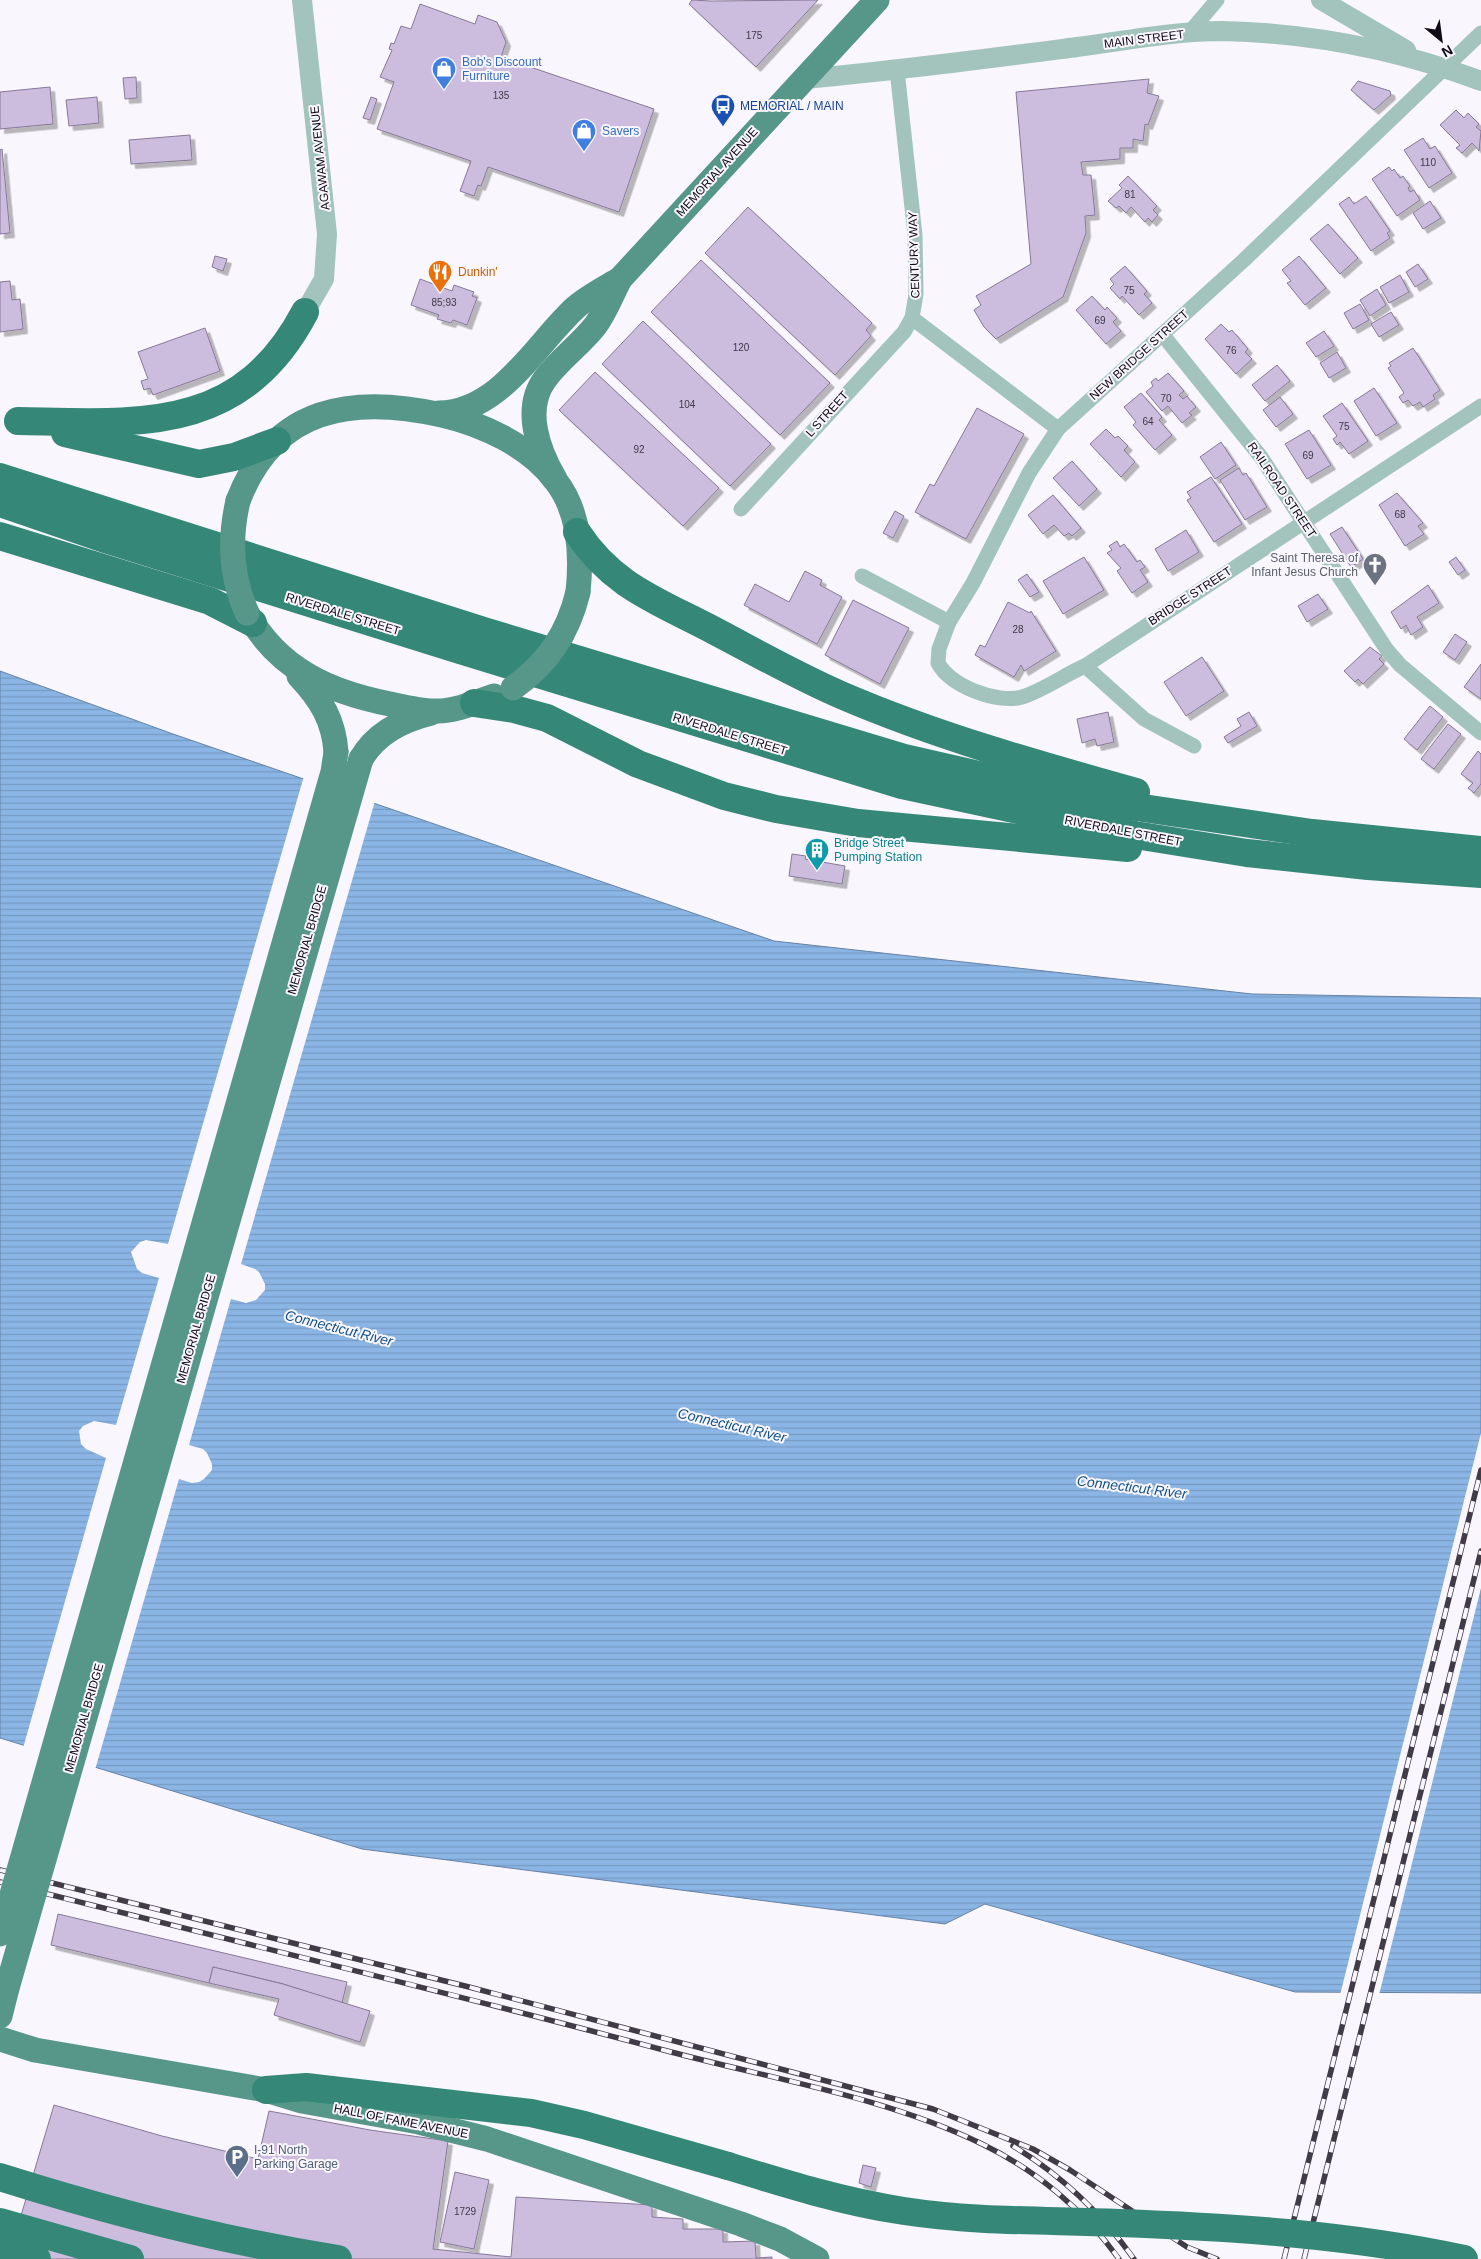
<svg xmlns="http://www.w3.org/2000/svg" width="1481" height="2259" viewBox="0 0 1481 2259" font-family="Arial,sans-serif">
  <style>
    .water { fill: url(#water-rules); stroke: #6582a6 }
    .pier { fill: #f9f6fd }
    .building { fill: #ccbdde; stroke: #867897; filter: url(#shadow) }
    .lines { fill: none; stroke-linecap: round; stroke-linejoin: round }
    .minor { stroke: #a3c4bc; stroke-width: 15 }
    .tertiary { stroke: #a3c4bc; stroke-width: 20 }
    .primary { stroke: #56978a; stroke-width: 25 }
    .motorway { stroke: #358778; stroke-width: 28 }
    .rail-casing { stroke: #403b46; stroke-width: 5.5 }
    .rail { stroke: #f9f6fd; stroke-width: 4; stroke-dasharray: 11; stroke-linecap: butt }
    .primary-bridge { stroke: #56978a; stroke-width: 25 }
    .motorway-bridge { stroke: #358778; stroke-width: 28 }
    .labels { text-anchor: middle; stroke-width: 4; stroke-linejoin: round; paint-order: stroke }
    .number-label { font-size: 10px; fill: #3f3748 }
    .street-label { font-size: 12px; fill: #100a16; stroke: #f9f6fd }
    .shop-label { font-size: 12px; fill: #366cbe; stroke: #f9f6fd; text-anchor: start }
    .transit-label { font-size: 12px; fill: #164399; stroke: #f9f6fd; text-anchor: start }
    .food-label { font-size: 12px; fill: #c56008; stroke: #f9f6fd; text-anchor: start }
    .worship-label { font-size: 12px; fill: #5b616d; stroke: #f9f6fd; text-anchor: end }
    .culture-label { font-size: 12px; fill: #0d838f; stroke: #f9f6fd; text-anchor: start }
    .service-label { font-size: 12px; fill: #4e5e75; stroke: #f9f6fd; text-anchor: start }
    .water-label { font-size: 14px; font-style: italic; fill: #12518a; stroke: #f9f6fd }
  </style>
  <defs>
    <pattern id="water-rules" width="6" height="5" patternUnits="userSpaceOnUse" patternTransform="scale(1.25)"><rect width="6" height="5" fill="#8ab5e4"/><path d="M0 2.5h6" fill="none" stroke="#769ac3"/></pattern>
    <filter id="shadow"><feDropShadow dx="4.5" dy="4.5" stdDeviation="0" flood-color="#0004"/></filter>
  </defs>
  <rect width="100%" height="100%" fill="#f9f6fd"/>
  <polygon class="water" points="0,671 173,734 774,941 1252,994 1481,998 1481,1993 1295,1992 985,1904 945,1924 362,1849 0,1738"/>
  <g class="pier">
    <polygon points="304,776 375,801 241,1264 255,1269 259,1272 265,1284 265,1290 256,1300 246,1303 231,1299 189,1445 203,1449 207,1453 212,1464 212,1470 204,1479 199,1482 192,1483 179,1479 95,1770 23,1748 106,1458 86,1449 81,1444 79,1431 83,1426 94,1421 116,1425 159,1278 142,1273 137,1269 131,1252 140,1242 146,1240 168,1244"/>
    <polygon points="1481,1433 1481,1588 1379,1995 1340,1995"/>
  </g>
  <g class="building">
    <polygon points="692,0 711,1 818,0 756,67 689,4"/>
    <polygon points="420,4 475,24 478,15 497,22 506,42 501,57 654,109 619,212 488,167 481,186 478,185 474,196 460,191 471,161 377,129 394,82 380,77 392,50 389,49 391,43 394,44 401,26 411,29"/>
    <polygon points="136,77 137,98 125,99 123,78"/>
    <polygon points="1149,79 1147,93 1159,96 1148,125 1145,124 1143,141 1133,139 1133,148 1120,148 1120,159 1081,162 1083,175 1091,175 1095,215 1085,216 1086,233 1063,297 996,339 984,327 974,310 981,305 976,296 1031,264 1016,92"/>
    <polygon points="1358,81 1390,91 1391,95 1374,110 1351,90"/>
    <polygon points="50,87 53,124 0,129 0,92"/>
    <polygon points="97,97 99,123 69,126 66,100"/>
    <polygon points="371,97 377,99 370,120 363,118"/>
    <polygon points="1456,110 1464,118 1468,113 1479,124 1476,127 1481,131 1479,151 1472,143 1462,153 1456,148 1460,145 1440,125"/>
    <polygon points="190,135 192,160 131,164 129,140"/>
    <polygon points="1423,138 1430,149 1435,146 1452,173 1429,188 1404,150"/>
    <polygon points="2,149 10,233 0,234 0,150"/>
    <polygon points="1389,167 1392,171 1394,169 1400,178 1403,176 1410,186 1408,188 1410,192 1414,190 1420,200 1397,216 1372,179"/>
    <polygon points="1128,176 1157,206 1153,210 1158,215 1152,222 1148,218 1145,222 1131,207 1126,213 1119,206 1116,208 1108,201 1122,188 1119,185"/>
    <polygon points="1366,196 1390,231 1387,233 1390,238 1371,251 1339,204 1349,197 1354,204"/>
    <polygon points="1430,201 1441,218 1423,229 1413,213"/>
    <polygon points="748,207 872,323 866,330 871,336 835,375 705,253"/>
    <polygon points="1328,224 1358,258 1340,274 1310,239"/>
    <polygon points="215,256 227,259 223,271 212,267"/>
    <polygon points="1299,256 1326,288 1305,305 1287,283 1291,281 1282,270"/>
    <polygon points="701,260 830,383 780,435 651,312"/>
    <polygon points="1418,264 1428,279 1415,287 1406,272"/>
    <polygon points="1125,266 1147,291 1144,294 1152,303 1139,315 1122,296 1120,299 1110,288 1114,284 1110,279"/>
    <polygon points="1400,275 1409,292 1389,303 1380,287"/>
    <polygon points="420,279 452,291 454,285 474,292 472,296 477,298 467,325 453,320 451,323 437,319 439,315 411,305"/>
    <polygon points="10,281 12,300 20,299 23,329 0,332 0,282"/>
    <polygon points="1377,289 1386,305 1370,316 1360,300"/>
    <polygon points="1092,296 1105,310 1107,307 1117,318 1113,322 1121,331 1106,344 1076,310"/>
    <polygon points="1360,304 1369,320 1353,329 1344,313"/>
    <polygon points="1391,312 1399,325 1379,337 1371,324"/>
    <polygon points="643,321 771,444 730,486 602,364"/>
    <polygon points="1221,324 1229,332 1232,330 1248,349 1245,352 1252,359 1236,374 1205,339"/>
    <polygon points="205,328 220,371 153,395 150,388 144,390 141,381 148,379 138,352"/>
    <polygon points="1324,331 1334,346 1316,357 1306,343"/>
    <polygon points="1413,348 1440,390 1433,395 1435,399 1423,407 1420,402 1413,406 1408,400 1403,403 1399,397 1404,393 1388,368 1391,366 1389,363"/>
    <polygon points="1337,352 1346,368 1329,378 1320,363"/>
    <polygon points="1277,365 1290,381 1265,401 1252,385"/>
    <polygon points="595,372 719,488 683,526 559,410"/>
    <polygon points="1168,373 1184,391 1179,395 1183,399 1187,396 1196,407 1189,413 1192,415 1182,423 1168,406 1162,411 1146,392 1153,386 1151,382 1156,378 1158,381"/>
    <polygon points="1374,388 1397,423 1376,436 1354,401"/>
    <polygon points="1141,393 1162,417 1159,420 1172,435 1155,450 1133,425 1136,422 1124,407"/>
    <polygon points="1280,397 1293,414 1276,427 1263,410"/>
    <polygon points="1342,403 1368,441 1349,454 1340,442 1337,445 1333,439 1337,436 1323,416"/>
    <polygon points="977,408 1024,434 966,539 915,512 930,484 934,486"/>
    <polygon points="1106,429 1115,438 1118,436 1128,446 1124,450 1135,462 1121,477 1090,444"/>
    <polygon points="1309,430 1331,465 1307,479 1285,444"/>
    <polygon points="1221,442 1236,465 1215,479 1200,457"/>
    <polygon points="1072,461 1097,489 1079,506 1053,478"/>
    <polygon points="1239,468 1243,475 1246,473 1267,507 1245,520 1220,480"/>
    <polygon points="1211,477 1242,524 1214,542 1187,500 1191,498 1187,492"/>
    <polygon points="1397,493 1423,523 1418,526 1424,534 1405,546 1379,505"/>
    <polygon points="1053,495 1081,528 1072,536 1069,533 1064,536 1054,525 1043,534 1028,515"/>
    <polygon points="895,511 904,516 893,538 883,533"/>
    <polygon points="1342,527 1363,559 1351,567 1330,534"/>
    <polygon points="1186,530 1199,552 1168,571 1155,549"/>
    <polygon points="1117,541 1120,547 1124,544 1137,562 1140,560 1145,567 1140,570 1148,582 1132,593 1117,571 1121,568 1107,553 1112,550 1109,546"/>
    <polygon points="1084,557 1104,590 1063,614 1043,581"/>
    <polygon points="1456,557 1465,570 1458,575 1449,562"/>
    <polygon points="805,571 822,580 820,585 842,597 817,644 744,605 755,584 789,602"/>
    <polygon points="1027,574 1039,592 1030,597 1018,580"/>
    <polygon points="1428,585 1439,603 1417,617 1423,627 1411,635 1406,625 1401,629 1391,612"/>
    <polygon points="1318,594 1328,609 1307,622 1298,606"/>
    <polygon points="853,600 909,628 880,684 825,655"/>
    <polygon points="1008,602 1030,613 1031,611 1056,651 1024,671 1021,665 1014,677 975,655 980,645 985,647"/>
    <polygon points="1455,634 1467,642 1455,660 1443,652"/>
    <polygon points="1370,647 1382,656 1379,659 1384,664 1363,684 1358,679 1355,682 1344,671"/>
    <polygon points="1202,657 1224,691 1186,716 1164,682"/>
    <polygon points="1481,664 1481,699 1464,687"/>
    <polygon points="1430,706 1443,717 1417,750 1404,739"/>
    <polygon points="1108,712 1114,742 1097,746 1095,739 1082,743 1077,719"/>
    <polygon points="1249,712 1257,726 1228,743 1224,737 1241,726 1237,719"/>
    <polygon points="1448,724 1461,734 1434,769 1421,759"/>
    <polygon points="1478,751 1481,754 1481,784 1474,793 1468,788 1473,783 1461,774"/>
    <polygon points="792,854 806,856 805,859 845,866 842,884 789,876"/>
    <polygon points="58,1914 347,1982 342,2003 283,1984 213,1967 209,1983 51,1945"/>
    <polygon points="213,1967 283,1984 370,2011 360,2042 274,2015 279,1999 209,1983"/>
    <polygon points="54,2105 162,2136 258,2159 269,2111 370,2130 448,2141 433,2249 511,2257 516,2197 652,2205 652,2217 683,2219 683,2229 723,2229 723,2242 755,2241 756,2258 772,2257 772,2259 8,2259"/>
    <polygon points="863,2165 876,2168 871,2187 859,2183"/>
    <polygon points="455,2172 489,2180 474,2249 440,2242"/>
  </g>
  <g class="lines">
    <g class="minor">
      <polyline points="1189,33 1217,0"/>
      <path d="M1481 33 1244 260 1058 429 1029 473 973 583 949 622 939 649 938 663C950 686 997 704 1022 697 1044 690 1064 675 1085 666L1481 406"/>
      <polyline points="897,70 915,235 916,294 912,318 1058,429"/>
      <polyline points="1162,334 1261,457 1387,650 1400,665 1481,733"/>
      <polyline points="741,509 904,332 912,318"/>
      <polyline points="862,576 949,622"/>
      <polyline points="1085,666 1144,719 1194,746"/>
    </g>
    <g class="tertiary">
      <polyline points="302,0 327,234 324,279 305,312"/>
      <polyline points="1321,0 1406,50"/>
      <path d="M803 79C895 71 985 59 1077 47 1124 41 1174 31 1223 31 1310 33 1399 50 1481 81"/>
    </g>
    <g class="primary">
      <path d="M439 413C500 412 535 345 575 308 587 297 605 288 620 279"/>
      <path d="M555 479C538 450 523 409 545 379 559 360 580 345 595 326 605 313 612 294 620 279L877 0"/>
      <path d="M238 501C274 406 353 395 442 415 482 424 530 446 555 480 580 511 582 554 578 592"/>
      <path d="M247 613C278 669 329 692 390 704 404 707 420 711 435 711 454 712 477 702 494 696"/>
      <path d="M299 676C321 699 334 721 336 752"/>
      <path d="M361 759C376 733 402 720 431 713"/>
      <polyline points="0,1934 9,1905"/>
      <polyline points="0,2016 7,1988"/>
      <polyline points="0,2039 35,2050 266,2090 302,2101 419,2122 487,2139 741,2224 780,2239 817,2259"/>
    </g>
    <g class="motorway">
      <path d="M18 421C138 423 240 435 305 312"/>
      <polyline points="65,433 199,464 234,457 277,441"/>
      <polyline points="0,477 484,631 904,758 1089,800 1312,833 1481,850"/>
      <polyline points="0,503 108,540 453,648 902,785 1135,835 1247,853 1368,866 1481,874"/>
      <path d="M577 532C612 586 658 601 713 630 755 652 797 676 841 695 936 736 1036 764 1136 792"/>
      <polyline points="0,536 210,601 253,623"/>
      <polyline points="474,703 514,709 547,718 638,764 724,796 776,809 858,823 1128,848"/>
      <polyline points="266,2090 306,2087 531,2113 584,2125 728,2166"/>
      <path d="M0 2177C111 2212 223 2241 338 2259"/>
      <polyline points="0,2222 130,2259"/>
      <polyline points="0,2250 37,2259"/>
    </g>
    <defs>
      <g id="rail">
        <polyline points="0,1870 469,1987 933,2109 1033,2149 1070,2170 1187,2247 1217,2259"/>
        <path d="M0 1882C224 1939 448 1992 671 2052 773 2079 888 2098 982 2144 1036 2170 1084 2210 1119 2259"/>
        <path d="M1013 2146C1061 2175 1101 2213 1134 2259"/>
        <polyline points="1284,2259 1481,1470"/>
        <polyline points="1304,2259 1481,1551"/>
      </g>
    </defs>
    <use href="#rail" class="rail-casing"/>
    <use href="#rail" class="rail"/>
    <g class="primary-bridge">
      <path d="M238 501C229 539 231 577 247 613"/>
      <path d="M513 688C547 664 568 634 578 592"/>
      <polyline points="9,1905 333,772 336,752"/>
      <polyline points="7,1988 361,759"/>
    </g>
    <path class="motorway-bridge" d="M728 2166C786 2184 844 2202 904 2211 975 2222 1048 2220 1119 2223 1234 2227 1352 2235 1464 2259"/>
  </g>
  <defs>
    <symbol id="shop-pin" viewBox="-11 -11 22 30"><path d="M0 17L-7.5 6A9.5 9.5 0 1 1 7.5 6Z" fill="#3f7fe0" stroke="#f9f6fd"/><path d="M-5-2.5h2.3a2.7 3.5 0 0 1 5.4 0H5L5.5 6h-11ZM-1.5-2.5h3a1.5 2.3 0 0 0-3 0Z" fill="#fff"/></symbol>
    <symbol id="bus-pin" viewBox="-11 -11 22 30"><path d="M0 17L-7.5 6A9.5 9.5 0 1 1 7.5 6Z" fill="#1a4fb4" stroke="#f9f6fd"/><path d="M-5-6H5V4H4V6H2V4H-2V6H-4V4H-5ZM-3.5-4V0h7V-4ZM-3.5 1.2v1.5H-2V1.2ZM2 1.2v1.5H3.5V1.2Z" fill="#fff"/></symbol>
    <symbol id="restaurant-pin" viewBox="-11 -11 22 30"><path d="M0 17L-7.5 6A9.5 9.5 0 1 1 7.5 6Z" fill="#e8710a" stroke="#f9f6fd"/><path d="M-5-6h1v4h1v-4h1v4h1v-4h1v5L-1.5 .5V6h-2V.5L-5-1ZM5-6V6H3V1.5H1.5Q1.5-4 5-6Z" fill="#fff"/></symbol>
    <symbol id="church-pin" viewBox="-11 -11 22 30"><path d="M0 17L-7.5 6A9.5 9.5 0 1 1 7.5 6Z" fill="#6b7280" stroke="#f9f6fd"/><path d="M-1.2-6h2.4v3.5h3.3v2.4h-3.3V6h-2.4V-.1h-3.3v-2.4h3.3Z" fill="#fff"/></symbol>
    <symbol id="building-pin" viewBox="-11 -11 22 30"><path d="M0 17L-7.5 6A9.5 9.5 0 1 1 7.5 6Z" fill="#0f9aa8" stroke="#f9f6fd"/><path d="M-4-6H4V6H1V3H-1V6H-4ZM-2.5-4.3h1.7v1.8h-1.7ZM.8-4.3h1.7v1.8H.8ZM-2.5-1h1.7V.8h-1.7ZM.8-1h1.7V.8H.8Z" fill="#fff"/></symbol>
    <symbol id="parking-pin" viewBox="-11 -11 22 30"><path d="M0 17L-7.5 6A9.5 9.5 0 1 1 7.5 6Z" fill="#5c6f8a" stroke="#f9f6fd"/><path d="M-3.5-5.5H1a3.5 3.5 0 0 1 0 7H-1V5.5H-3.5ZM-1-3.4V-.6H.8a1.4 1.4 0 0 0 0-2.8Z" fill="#fff"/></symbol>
  </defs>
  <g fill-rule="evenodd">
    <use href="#shop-pin" x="430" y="55" width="28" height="38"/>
    <use href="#bus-pin" x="709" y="92" width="28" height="38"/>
    <use href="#shop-pin" x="570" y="117" width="28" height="38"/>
    <use href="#restaurant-pin" x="426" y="258" width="28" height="38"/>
    <use href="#church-pin" x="1361" y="551" width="28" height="38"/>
    <use href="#building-pin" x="803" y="836" width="28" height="38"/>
    <use href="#parking-pin" x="223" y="2143" width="28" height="38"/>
  </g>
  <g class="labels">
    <g class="number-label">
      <text x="754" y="39">175</text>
      <text x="501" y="99">135</text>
      <text x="1428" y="166">110</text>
      <text x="1130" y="198">81</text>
      <text x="1129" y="294">75</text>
      <text x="444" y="306">85;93</text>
      <text x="1100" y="324">69</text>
      <text x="741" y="351">120</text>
      <text x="1231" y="354">76</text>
      <text x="1166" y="402">70</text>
      <text x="687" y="408">104</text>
      <text x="1148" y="425">64</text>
      <text x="1344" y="430">75</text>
      <text x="639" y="453">92</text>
      <text x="1308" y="459">69</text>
      <text x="1400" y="518">68</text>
      <text x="1018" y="633">28</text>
      <text x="465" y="2215">1729</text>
    </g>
    <g class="street-label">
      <text transform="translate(1144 39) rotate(-7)" y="4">MAIN STREET</text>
      <text transform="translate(320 158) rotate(-96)" y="4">AGAWAM AVENUE</text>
      <text transform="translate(717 172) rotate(-48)" y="4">MEMORIAL AVENUE</text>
      <text transform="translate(914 255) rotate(-92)" y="4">CENTURY WAY</text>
      <text transform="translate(1139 355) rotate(-42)" y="4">NEW BRIDGE STREET</text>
      <text transform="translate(827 414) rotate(-48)" y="4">L STREET</text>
      <text transform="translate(1282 490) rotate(56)" y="4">RAILROAD STREET</text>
      <text transform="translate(1190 596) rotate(-33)" y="4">BRIDGE STREET</text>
      <text transform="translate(343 614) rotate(17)" y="4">RIVERDALE STREET</text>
      <text transform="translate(730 734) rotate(17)" y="4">RIVERDALE STREET</text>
      <text transform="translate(1123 831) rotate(11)" y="4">RIVERDALE STREET</text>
      <text transform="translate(307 940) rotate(-74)" y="4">MEMORIAL BRIDGE</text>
      <text transform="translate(196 1329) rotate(-74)" y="4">MEMORIAL BRIDGE</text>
      <text transform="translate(84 1718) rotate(-74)" y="4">MEMORIAL BRIDGE</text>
      <text transform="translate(401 2121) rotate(11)" y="4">HALL OF FAME AVENUE</text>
    </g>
    <g class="shop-label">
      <text x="462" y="66">Bob's Discount<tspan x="462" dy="14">Furniture</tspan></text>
      <text x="602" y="135">Savers</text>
    </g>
    <g class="transit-label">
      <text x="740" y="110">MEMORIAL / MAIN</text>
    </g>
    <g class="food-label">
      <text x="458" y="276">Dunkin'</text>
    </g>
    <g class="worship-label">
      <text x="1358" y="562">Saint Theresa of<tspan x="1358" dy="14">Infant Jesus Church</tspan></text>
    </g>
    <g class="culture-label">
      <text x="834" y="847">Bridge Street<tspan x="834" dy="14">Pumping Station</tspan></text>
    </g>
    <g class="service-label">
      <text x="254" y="2154">I-91 North<tspan x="254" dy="14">Parking Garage</tspan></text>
    </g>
    <g class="water-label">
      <text transform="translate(339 1328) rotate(14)" y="5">Connecticut River</text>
      <text transform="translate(732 1425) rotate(13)" y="5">Connecticut River</text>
      <text transform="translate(1132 1487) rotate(7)" y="5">Connecticut River</text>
    </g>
  </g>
  <g transform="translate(1441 40) rotate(151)" stroke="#f9f6fd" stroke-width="4" paint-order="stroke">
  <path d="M0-4L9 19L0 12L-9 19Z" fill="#100a16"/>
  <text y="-8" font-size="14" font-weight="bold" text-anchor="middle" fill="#100a16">N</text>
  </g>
</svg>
